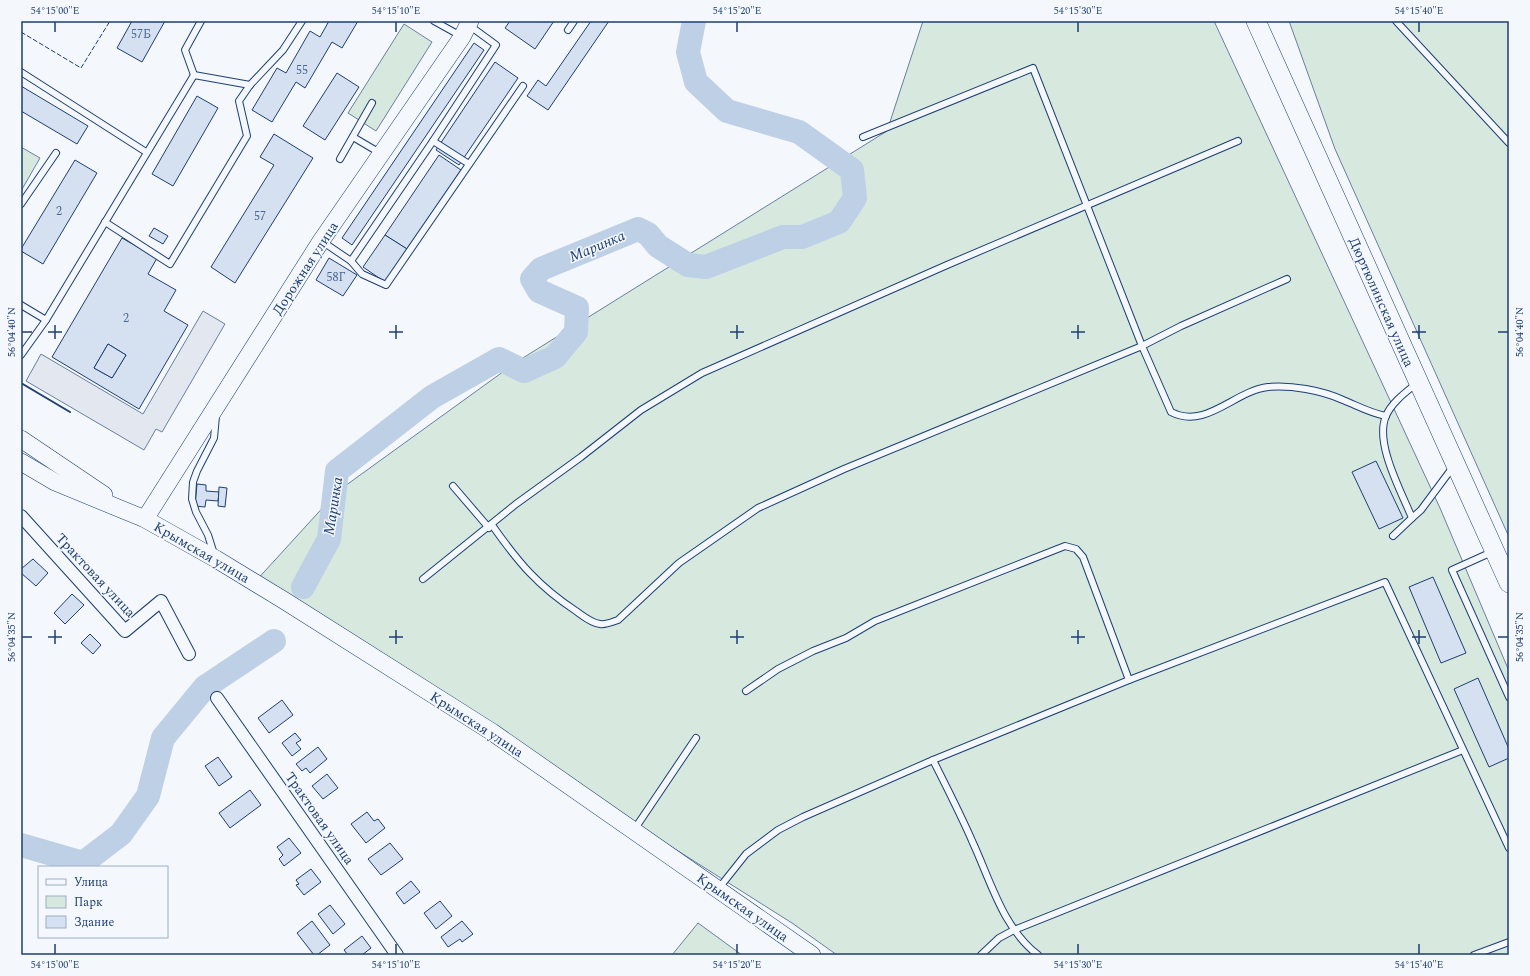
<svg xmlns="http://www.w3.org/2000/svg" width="1530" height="976" viewBox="0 0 1530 976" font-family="Spectral,serif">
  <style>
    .green { fill: #d7e8df; stroke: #687fa3 }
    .parking { fill: #e3e8f0; stroke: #687fa3 }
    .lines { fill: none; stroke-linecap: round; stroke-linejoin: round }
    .river { stroke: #bed0e5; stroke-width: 24 }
    .building { fill: #d5e0f0; stroke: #1d3f73; fill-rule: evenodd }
    .service-casing { stroke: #1d3f73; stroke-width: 8 }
    .minor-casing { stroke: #1d3f73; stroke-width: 14 }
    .secondary-casing { stroke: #1d3f73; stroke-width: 18 }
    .primary-casing { stroke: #1d3f73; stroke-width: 20 }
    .service { stroke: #f4f7fb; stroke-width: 6 }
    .minor { stroke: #f4f7fb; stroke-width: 12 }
    .secondary { stroke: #f4f7fb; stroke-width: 17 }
    .primary { stroke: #f4f7fb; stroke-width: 19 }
    .fence { stroke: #1d3f73; stroke-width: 1; stroke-dasharray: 5 2; stroke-linecap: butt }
    .wall { stroke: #1d3f73; stroke-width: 2 }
    .ticks { fill: none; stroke: #1d3f73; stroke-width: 1.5 }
    .labels { text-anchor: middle; stroke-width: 3; stroke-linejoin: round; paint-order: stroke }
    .number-label { font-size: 12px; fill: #4b6792 }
    .street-label { font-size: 14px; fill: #1d3f73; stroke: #f4f7fb }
    .water-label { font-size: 15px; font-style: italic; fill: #1d3f73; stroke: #f4f7fb }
    .neatline { fill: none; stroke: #1d3f73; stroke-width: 1.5 }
    .ticks-label { font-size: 10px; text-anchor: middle; fill: #1d3f73 }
  </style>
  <rect width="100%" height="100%" fill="#f4f7fb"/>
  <g class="green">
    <polygon points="923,21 1214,21 1440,508 1509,671 1509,955 837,955 792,923 254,583 338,491 518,361 887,131"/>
    <polygon points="1289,21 1509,21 1509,537 1335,149"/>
    <polygon points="404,24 432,42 376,131 348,113"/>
    <polygon points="21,147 40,158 21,191"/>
    <polygon points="698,923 742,955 672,955"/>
  </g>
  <polygon class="parking" points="203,311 225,324 162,432 156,429 144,450 26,381 41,354 143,414"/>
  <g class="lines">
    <g class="river">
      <polyline points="303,587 329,539 337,471 432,397 499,359 524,371 555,357 576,332 577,308 539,291 532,279 541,269 638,229 648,234 658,246 688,265 706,267 783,237 802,237 839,222 855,198 852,170 799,132 727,111 696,82 688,52 694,21"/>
      <polyline points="21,845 83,863 121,834 148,796 163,738 205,687 274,641"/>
    </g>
  </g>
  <g class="building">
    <polygon points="132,21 165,21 142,62 117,48"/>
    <polygon points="329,21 358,21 342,48 332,42 305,88 296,82 272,122 252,110 277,68 286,73 310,31 320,37"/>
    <polygon points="510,21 554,21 535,49 505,28"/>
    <polygon points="591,21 609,21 548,110 527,96 538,80 546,86"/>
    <polygon points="474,43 484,50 352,245 342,238"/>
    <polygon points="495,62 518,78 459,165 436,150"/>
    <polygon points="337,73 359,87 325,140 303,126"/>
    <polygon points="21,86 88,126 77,144 21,111"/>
    <polygon points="197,96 218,108 173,186 152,174"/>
    <polygon points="274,134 313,158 235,283 211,267 274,165 260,157"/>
    <polygon points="439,155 461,170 407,249 385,235"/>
    <polygon points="75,160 97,173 43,264 21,251 21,249"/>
    <polygon points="154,228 168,236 163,244 149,236"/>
    <polygon points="385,235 407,249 385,282 363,267"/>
    <path d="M122 238 157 258 148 274 176 290 164 311 188 325 139 409 52 357ZM108 344 126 355 112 378 94 368Z"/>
    <polygon points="329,258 357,275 343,296 316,280"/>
    <polygon points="108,344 126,355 112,378 94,368"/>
    <polygon points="1376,461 1403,518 1379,529 1352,472"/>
    <polygon points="197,484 206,485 206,491 219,492 218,501 206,500 205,507 195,506"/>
    <polygon points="219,487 227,488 225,507 218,506"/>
    <polygon points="33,559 48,573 36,586 21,573 21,569"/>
    <polygon points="1433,577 1466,653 1441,663 1409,587"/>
    <polygon points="72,594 84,605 65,624 54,613"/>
    <polygon points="90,634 101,645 93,654 81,643"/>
    <polygon points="1478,678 1509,749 1509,758 1489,767 1454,689"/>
    <polygon points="282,700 293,715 269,733 258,718"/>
    <polygon points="295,733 301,740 296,743 301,749 292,756 282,743"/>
    <polygon points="318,747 327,759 310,773 306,768 302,771 296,764"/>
    <polygon points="218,757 232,777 219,786 205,766"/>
    <polygon points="327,774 338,788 323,799 312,786"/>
    <polygon points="250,790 261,805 230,828 219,813"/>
    <polygon points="367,812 374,821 378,819 385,828 366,843 351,824"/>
    <polygon points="289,838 301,853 284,866 279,859 283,855 277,847"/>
    <polygon points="390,843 403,859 381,875 368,859"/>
    <polygon points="311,869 321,882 304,895 296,885 299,884 296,880"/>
    <polygon points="411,881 420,892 404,904 396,893"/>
    <polygon points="440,901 452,916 436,929 424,913"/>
    <polygon points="330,905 345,924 333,934 318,914"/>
    <polygon points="312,921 330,945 317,955 314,955 297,933"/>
    <polygon points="462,921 473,934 462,942 460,939 448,947 441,937"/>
    <polygon points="362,936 371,948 362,955 348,955 344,950"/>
  </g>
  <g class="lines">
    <defs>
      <g id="service">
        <polyline points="434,21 461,36"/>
        <polyline points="1396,21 1509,143"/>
        <polyline points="568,30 574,21"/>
        <polyline points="21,72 146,152"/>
        <polyline points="194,75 185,50 201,21"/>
        <polyline points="194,75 250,85"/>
        <polyline points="353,137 380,153"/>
        <path d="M863 137 1033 68 1142 346 1171 412C1206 430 1234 391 1268 387 1291 385 1321 390 1343 400 1358 406 1370 413 1386 416"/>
        <polyline points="433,141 469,164"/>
        <polyline points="340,159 372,103"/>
        <polyline points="21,204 56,153"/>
        <polyline points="105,222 170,264 247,136 239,101 250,85 283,50 302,21"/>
        <polyline points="323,242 351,261 433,141 496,45 470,26"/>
        <polyline points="351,261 362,274 386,285 523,86"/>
        <polyline points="21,305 46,320"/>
        <polyline points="21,355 46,320 194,75"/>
        <polyline points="453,486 489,528"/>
        <polyline points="1412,518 1421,510 1453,467"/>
        <path d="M492 525C518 562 538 586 576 611 583 616 591 623 600 624 606 625 612 622 618 620L679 563 758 508 844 469 1142 346 1181 326 1287 279"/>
        <path d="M1393 536 1412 518C1402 493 1374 443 1386 416 1391 403 1406 392 1417 383"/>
        <polyline points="1492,552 1452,570 1509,697"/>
        <polyline points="214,554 208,535 196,512 192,499 193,482 197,471 214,438 216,416"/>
        <polyline points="423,579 516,504 581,457 641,410 702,373 947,265 1238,141"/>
        <polyline points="746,691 778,669 813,651 846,638 875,621 1065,546 1076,549 1083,557 1129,680"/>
        <path d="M933 760C947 788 961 815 973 843 991 882 1003 928 1038 955"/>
        <polyline points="634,830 696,738"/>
        <polyline points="719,888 746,854 778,830 803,817 933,760 1129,680 1385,582 1509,848"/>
        <polyline points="981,955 999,938 1014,930 1463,750"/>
        <polyline points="1474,955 1509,942"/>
      </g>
      <g id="minor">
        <polyline points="21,516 125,631 161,601 189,654"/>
        <polyline points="217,698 397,955"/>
      </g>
      <g id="secondary">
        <polyline points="21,439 104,495"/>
        <polyline points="21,462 55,482 145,519 216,559 285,601 492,732 812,955"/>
        <polyline points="145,519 321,241 462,37 470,21"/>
      </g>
      <polyline id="primary" points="1256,21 1509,583"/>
    </defs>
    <use href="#service" class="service-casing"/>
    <use href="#minor" class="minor-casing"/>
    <use href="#secondary" class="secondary-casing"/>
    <use href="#primary" class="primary-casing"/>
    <use href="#service" class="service"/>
    <use href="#minor" class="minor"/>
    <use href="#secondary" class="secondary"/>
    <use href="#primary" class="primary"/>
    <polyline class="fence" points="21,32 81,68 110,21"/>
    <polyline class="wall" points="21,383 70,412"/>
  </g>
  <path class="ticks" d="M55 22V32M396 22V32M737 22V32M1078 22V32M1419 22V32M55 325V339M396 325V339M737 325V339M1078 325V339M1419 325V339M22 332H32M48 332H62M389 332H403M730 332H744M1071 332H1085M1412 332H1426M1498 332H1508M55 630V644M396 630V644M737 630V644M1078 630V644M1419 630V644M22 637H32M48 637H62M389 637H403M730 637H744M1071 637H1085M1412 637H1426M1498 637H1508M55 944V954M396 944V954M737 944V954M1078 944V954M1419 944V954"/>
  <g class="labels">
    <g class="number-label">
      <text x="141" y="38">57Б</text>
      <text x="302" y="74">55</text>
      <text x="59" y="215">2</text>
      <text x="260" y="220">57</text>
      <text x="336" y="281">58Г</text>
      <text x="126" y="322">2</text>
    </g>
    <g class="street-label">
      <text transform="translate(305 268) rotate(-57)" y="5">Дорожная улица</text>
      <text transform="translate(1382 302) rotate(66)" y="5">Дюртюлинская улица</text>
      <text transform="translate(202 552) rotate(30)" y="5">Крымская улица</text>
      <text transform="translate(96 575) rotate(47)" y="5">Трактовая улица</text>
      <text transform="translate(477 724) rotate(33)" y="5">Крымская улица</text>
      <text transform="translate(320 818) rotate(55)" y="5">Трактовая улица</text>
      <text transform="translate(743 907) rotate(35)" y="5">Крымская улица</text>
    </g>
    <g class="water-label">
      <text transform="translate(597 246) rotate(-23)" y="5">Маринка</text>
      <text transform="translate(333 506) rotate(-81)" y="5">Маринка</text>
    </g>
  </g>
  <rect width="1530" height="976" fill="none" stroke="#f4f7fb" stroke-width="44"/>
  <rect x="38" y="866" width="130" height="72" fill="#f4f7fb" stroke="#9eadc5"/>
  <rect x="46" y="879" width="20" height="6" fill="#f4f7fb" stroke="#9eadc5"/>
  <text x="74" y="886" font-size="12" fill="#1d3f73">Улица</text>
  <rect x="46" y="896" width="20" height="12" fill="#d7e8df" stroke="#9eadc5"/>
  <text x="74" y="906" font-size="12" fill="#1d3f73">Парк</text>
  <rect x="46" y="916" width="20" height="12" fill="#d5e0f0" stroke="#9eadc5"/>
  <text x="74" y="926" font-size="12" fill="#1d3f73">Здание</text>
  <rect x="22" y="22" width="1486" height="932" class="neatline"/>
  <g class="ticks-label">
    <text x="55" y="14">54°15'00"E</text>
    <text x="396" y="14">54°15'10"E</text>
    <text x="737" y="14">54°15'20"E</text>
    <text x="1078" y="14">54°15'30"E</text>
    <text x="1419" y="14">54°15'40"E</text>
    <text transform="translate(11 332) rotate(-90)" y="4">56°04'40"N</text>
    <text transform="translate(1519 332) rotate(-90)" y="4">56°04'40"N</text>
    <text transform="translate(11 637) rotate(-90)" y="4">56°04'35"N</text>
    <text transform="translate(1519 637) rotate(-90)" y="4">56°04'35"N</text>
    <text x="55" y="968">54°15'00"E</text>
    <text x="396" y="968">54°15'10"E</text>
    <text x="737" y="968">54°15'20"E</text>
    <text x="1078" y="968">54°15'30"E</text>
    <text x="1419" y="968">54°15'40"E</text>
  </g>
</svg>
